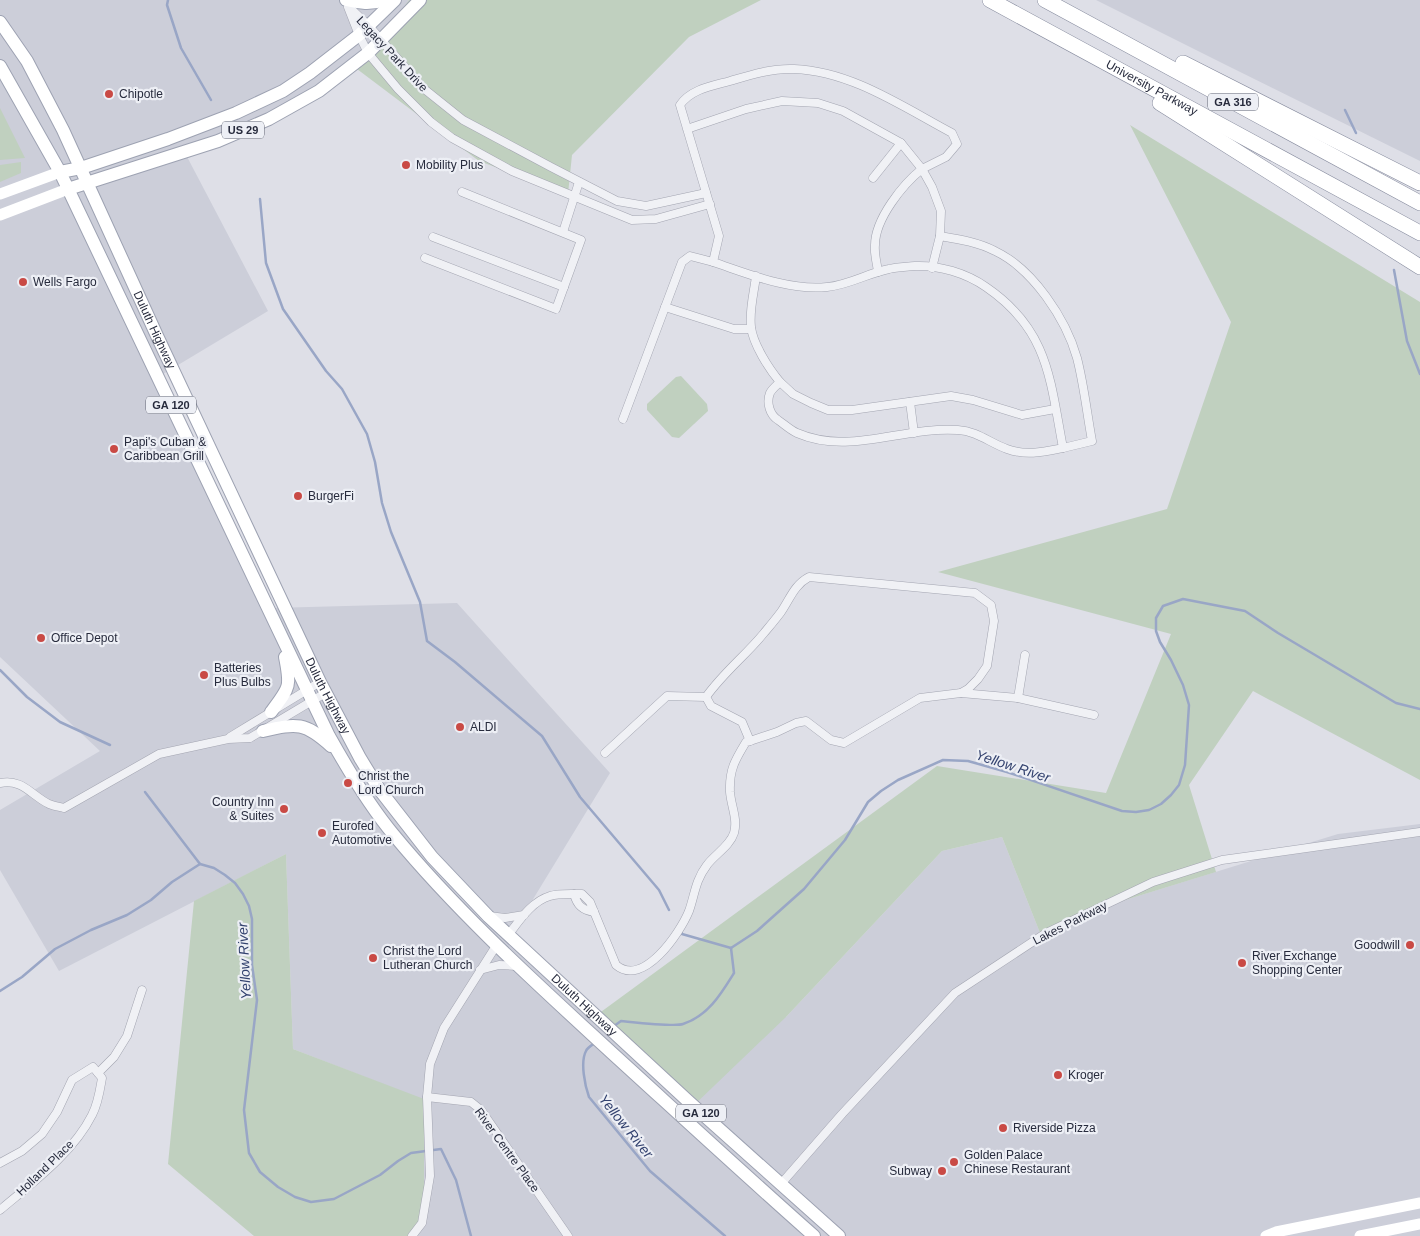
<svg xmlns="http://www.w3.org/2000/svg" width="1420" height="1236" viewBox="0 0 1420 1236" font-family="Arial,sans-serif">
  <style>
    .built { fill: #ccced9 }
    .green { fill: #c0d0bf }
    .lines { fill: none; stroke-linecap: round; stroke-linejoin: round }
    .stream { stroke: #99a6c6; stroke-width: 2.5 }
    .minor-casing { stroke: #a3a5b1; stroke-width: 9 }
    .primary-casing { stroke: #9da2b2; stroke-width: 14 }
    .motorway-casing { stroke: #858a9d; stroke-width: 16 }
    .minor { stroke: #f0f1f5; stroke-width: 8 }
    .secondary { stroke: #fff; stroke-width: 11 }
    .primary { stroke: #fff; stroke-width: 12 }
    .motorway { stroke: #fff; stroke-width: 15 }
    .poi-dot { fill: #c94a45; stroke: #edeff5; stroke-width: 2 }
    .labels { text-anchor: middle; stroke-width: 4.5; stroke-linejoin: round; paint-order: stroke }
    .shield { fill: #edeff5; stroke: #626674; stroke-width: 1 }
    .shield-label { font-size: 11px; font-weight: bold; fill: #272b3d }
    .street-label { font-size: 12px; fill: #272b3d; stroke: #edeff5 }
    .poi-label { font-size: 12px; fill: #272b3d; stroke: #edeff5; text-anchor: start }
    .water-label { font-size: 14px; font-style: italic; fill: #33426f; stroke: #edeff5 }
  </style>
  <rect width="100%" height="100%" fill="#dedfe7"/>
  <g class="built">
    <polygon points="0,0 409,0 357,69 235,139 184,151 268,311 158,377 272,608 457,603 610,773 507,942 594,1017 786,1017 942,851 1002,837 1042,938 1080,914 1338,834 1420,824 1420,1236 411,1236 424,1100 293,1049 286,854 59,971 0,870 0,810 100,751 0,657"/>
    <polygon points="1096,0 1420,0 1420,161 1224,64"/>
  </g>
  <g class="green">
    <polygon points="409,0 761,0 689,37 572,155 568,194 479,161 357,69"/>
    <polygon points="0,108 25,158 0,160"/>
    <polygon points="1130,125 1420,302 1420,780 1253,691 1189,785 1216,872 1080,914 1042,938 1002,837 942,851 786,1017 690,1109 594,1017 937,766 1106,793 1171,634 938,572 1167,509 1231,322"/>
    <polygon points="21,162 21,173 0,182 0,165"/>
    <polygon points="681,376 707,404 708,411 679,438 672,437 647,410 647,404 676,377"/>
    <polygon points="286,854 293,1049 424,1099 424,1224 411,1236 254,1236 168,1164 194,901"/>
  </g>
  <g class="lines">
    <g class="stream">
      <polyline points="168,0 167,5 181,48 211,100"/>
      <polyline points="1345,110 1356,133"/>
      <polyline points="260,199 266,263 283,309 326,371 342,389 367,434 375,462 382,503 391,532 420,602 427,641 455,662 542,736 580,797 659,890 669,910"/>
      <polyline points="1394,270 1407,341 1420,374"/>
      <polyline points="0,670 27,697 60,722 110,745"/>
      <polyline points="145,792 200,864"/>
      <polyline points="681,931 682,934 731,948"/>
      <polyline points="731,948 757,931 804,889 845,840 868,802 881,791 898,780 943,760 968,761 1007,772 1122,811 1136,812 1149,810 1161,804 1171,795 1179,785 1185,765 1189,705 1183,685 1171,660 1160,642 1156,631 1156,618 1163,606 1183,599 1245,611 1278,633 1396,703 1420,709"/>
      <polyline points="0,991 22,977 55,949 91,930 127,915 151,900 172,882 200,864 214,868 225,875 235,883 243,894 249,906 252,919 252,965 257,1000 244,1110 249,1153 260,1172 278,1187 295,1197 311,1202 334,1199 380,1175 398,1161 411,1153 441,1149 456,1180 471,1236"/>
      <path d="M614 1026 621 1021C632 1022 675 1027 683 1024 708 1016 721 994 734 973L731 948"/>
      <path d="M595 1043C592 1045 587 1048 586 1051 580 1062 585 1086 589 1097L650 1171 725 1236"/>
    </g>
    <defs>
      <g id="minor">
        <polyline points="348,7 359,35 368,53 398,89 431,122 452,138 512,171 632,220 656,219 710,204"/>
        <polyline points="350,8 369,26 423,88 463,120 551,167 617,201 646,206 706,193"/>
        <path d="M687 129 746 109 782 101 818 103 843 111 901 143 922 169 946 157 957 144 952 133C903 107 851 71 794 69 772 68 750 75 730 81 712 86 691 89 680 105L719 236 713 262C749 274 789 291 827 287 849 285 868 273 889 269 897 267 906 267 915 266 939 265 966 273 986 287 1049 330 1050 380 1063 448 1043 452 1026 456 1007 449 990 443 977 431 958 430 903 426 850 456 797 433 790 430 784 424 778 420 770 415 766 403 770 393 772 389 777 385 780 382 769 369 753 344 751 327 749 310 754 293 756 276"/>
        <polyline points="873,178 901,143"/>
        <polyline points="563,232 579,182"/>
        <polyline points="433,237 564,287"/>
        <polyline points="425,258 556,309 581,240 462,192"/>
        <path d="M932 268 940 236C958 239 978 242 995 251 1033 269 1066 319 1077 358 1084 385 1087 414 1092 441L1063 448"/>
        <path d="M878 272C877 263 874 254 875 245 875 219 903 184 922 169L932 187 941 211 940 236"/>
        <polyline points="665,307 734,329 751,329"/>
        <polyline points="780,382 793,394 811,403 828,410 852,410 951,396 973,400 1022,415 1055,409"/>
        <polyline points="910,402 914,433"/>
        <polyline points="623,419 682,262 690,256 713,262"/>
        <path d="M809 577 975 593 991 605 994 621 987 666 978 679 968 689 961 693 920 698 844 743 831 740 806 721 796 723 777 732 750 741 742 722 711 706 706 697C723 673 745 656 764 633 769 627 775 620 781 612 790 599 794 585 809 577Z"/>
        <polyline points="961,693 1018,698 1094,715"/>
        <polyline points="1018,698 1025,655"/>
        <polyline points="230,737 320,682"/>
        <polyline points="605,753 667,696 706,697"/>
        <path d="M0 783C22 778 32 796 49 804 54 806 60 807 64 808L159 754 228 739 250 738 327 692"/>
        <path d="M574 894C577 905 582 910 594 912"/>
        <polyline points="489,916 505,918 524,915"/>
        <path d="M509 934C519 921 532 901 550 896 557 893 573 894 582 894L590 902 616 965C643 988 680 933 689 911 695 894 695 881 707 865 714 855 730 846 734 833 738 819 731 806 730 792 729 770 735 760 746 742L750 741"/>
        <polyline points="480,970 499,965 517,966"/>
        <polyline points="98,1073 114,1057 127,1036 142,990"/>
        <polyline points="427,1097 471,1102 481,1110 568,1236"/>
        <path d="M0 1163 22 1151 42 1134 57 1112 72 1080 93 1067 102 1078C100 1090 98 1104 92 1115 73 1153 32 1183 0 1210"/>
        <polyline points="780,1185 842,1114 955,993 1046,933 1153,882 1222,860 1420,832"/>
        <polyline points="412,1236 422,1223 430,1176 427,1097 430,1064 444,1028 496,946"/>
      </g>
      <g id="primary">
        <path d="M346 0C360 3 370 5 384 0"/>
        <path id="s1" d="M0 22 27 61 63 130 158 338 278 593 320 682 360 758 379 789 432 857 488 916 688 1101 839 1236"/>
        <path d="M0 66 60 172 329 736C348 770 368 804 393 834 459 914 536 983 612 1053 679 1114 746 1176 814 1236"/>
        <polyline points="60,172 81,168 168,139 236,113 283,91 310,73 359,35 395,0"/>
        <polyline points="68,189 218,141 269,119 319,91 368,53 420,0"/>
        <path d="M271 712C290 687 291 687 285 657"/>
        <path d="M263 731C297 723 305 722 331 746"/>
      </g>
      <g id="motorway">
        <path id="s2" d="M990 0 1420 233"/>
        <polyline points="1045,0 1420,203"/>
        <polyline points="1183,63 1420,183"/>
        <polyline points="1160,103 1420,267"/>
      </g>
    </defs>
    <use href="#minor" class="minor-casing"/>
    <use href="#primary" class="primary-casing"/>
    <use href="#motorway" class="motorway-casing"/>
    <use href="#minor" class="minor"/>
    <g class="secondary">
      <polyline points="0,194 60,172"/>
      <polyline points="0,215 68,189"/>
      <polyline points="1266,1236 1276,1232 1420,1203"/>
      <polyline points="1360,1236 1420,1224"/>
    </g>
    <use href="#primary" class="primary"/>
    <use href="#motorway" class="motorway"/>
  </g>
  <g class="poi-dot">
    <circle cx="109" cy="94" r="5"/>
    <circle cx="406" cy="165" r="5"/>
    <circle cx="23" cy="282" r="5"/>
    <circle cx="114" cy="449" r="5"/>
    <circle cx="298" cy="496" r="5"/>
    <circle cx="41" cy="638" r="5"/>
    <circle cx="204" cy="675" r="5"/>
    <circle cx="460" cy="727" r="5"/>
    <circle cx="348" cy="783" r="5"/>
    <circle cx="284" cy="809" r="5"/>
    <circle cx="322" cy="833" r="5"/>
    <circle cx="1410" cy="945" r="5"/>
    <circle cx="373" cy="958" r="5"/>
    <circle cx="1242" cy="963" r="5"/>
    <circle cx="1058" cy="1075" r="5"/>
    <circle cx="1003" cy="1128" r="5"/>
    <circle cx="954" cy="1162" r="5"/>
    <circle cx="942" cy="1171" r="5"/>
  </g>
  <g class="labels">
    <g class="shield">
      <rect x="1208" y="93.5" width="50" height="17" rx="4"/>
      <rect x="222" y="121.5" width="42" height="17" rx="4"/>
      <rect x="146" y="396.5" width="50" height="17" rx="4"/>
      <rect x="676" y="1104.5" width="50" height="17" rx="4"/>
    </g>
    <g class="shield-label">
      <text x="1233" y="106">GA 316</text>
      <text x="243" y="134">US 29</text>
      <text x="171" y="409">GA 120</text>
      <text x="701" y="1117">GA 120</text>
    </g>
    <g class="street-label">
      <text transform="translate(392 54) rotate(47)" y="4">Legacy Park Drive</text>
      <text dy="4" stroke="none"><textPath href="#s2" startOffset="184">University Parkway</textPath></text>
      <text dy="4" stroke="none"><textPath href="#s1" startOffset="345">Duluth Highway</textPath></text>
      <text dy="4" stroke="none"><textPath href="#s1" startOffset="750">Duluth Highway</textPath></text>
      <text transform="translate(1070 923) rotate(-27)" y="4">Lakes Parkway</text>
      <text dy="4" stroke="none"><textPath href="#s1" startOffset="1155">Duluth Highway</textPath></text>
      <text transform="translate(507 1150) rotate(54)" y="4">River Centre Place</text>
      <text transform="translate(45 1168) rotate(-44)" y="4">Holland Place</text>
    </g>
    <g class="poi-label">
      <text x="119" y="98">Chipotle</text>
      <text x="416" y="169">Mobility Plus</text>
      <text x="33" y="286">Wells Fargo</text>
      <text x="124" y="446">Papi's Cuban &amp;<tspan x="124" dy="14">Caribbean Grill</tspan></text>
      <text x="308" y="500">BurgerFi</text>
      <text x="51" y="642">Office Depot</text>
      <text x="214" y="672">Batteries<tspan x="214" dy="14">Plus Bulbs</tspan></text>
      <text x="470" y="731">ALDI</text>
      <text x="358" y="780">Christ the<tspan x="358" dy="14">Lord Church</tspan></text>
      <text x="274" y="806" text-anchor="end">Country Inn<tspan x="274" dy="14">&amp; Suites</tspan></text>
      <text x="332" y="830">Eurofed<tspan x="332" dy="14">Automotive</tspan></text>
      <text x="1400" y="949" text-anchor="end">Goodwill</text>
      <text x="383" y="955">Christ the Lord<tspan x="383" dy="14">Lutheran Church</tspan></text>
      <text x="1252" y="960">River Exchange<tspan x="1252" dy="14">Shopping Center</tspan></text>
      <text x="1068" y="1079">Kroger</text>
      <text x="1013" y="1132">Riverside Pizza</text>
      <text x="964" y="1159">Golden Palace<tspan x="964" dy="14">Chinese Restaurant</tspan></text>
      <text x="932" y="1175" text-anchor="end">Subway</text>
    </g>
    <g class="water-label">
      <text transform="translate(1013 766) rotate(18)" y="5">Yellow River</text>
      <text transform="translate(244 961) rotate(-93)" y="5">Yellow River</text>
      <text transform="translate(626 1126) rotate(51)" y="5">Yellow River</text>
    </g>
  </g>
</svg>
